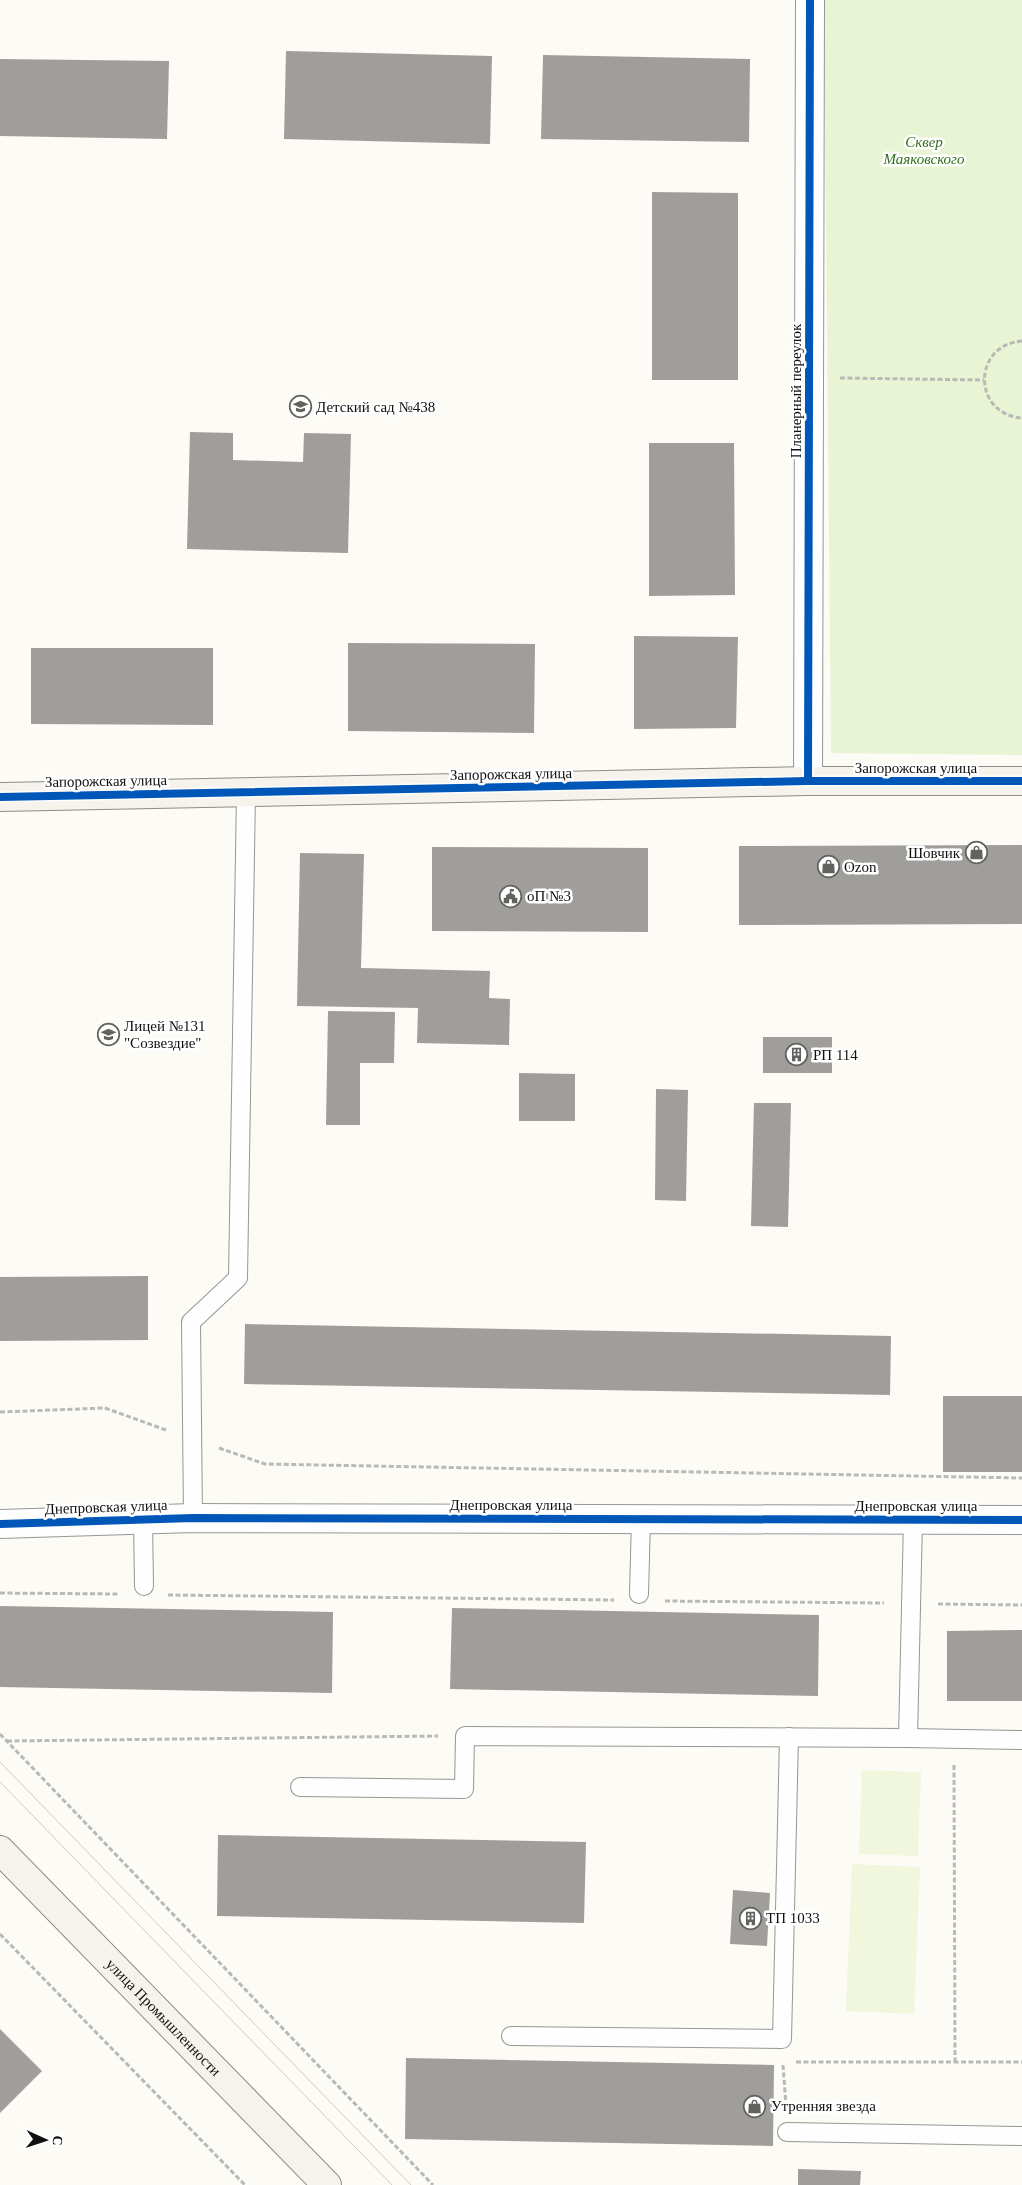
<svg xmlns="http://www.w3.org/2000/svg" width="1022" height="2185" viewBox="0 0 1022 2185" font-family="Georgia,serif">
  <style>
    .green { fill: #e8f4d3 }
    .pitch { fill: #f1f7dd }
    .building { fill: #a09e9a }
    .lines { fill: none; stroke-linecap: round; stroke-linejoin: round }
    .lane-casing { stroke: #969693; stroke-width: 20 }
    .street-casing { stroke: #969693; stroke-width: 30 }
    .secondary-casing { stroke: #8d8c8a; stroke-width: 30 }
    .path { stroke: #b9b9b8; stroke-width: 3; stroke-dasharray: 5 2.5; stroke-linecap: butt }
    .lane { stroke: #fffefe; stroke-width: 18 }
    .street { stroke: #fffefe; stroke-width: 28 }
    .secondary { stroke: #f5f3eb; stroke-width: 28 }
    .tram { stroke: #dac5c6; stroke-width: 1 }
    .cycleway-casing { stroke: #fff; stroke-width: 11 }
    .cycleway { stroke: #0057b8; stroke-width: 8 }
    .labels { text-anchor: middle; stroke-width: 5; stroke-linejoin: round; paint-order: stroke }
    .park-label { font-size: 15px; font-style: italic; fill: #306e19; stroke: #fff }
    .street-label { font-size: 15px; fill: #101010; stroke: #fff }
    .poi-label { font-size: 15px; fill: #101010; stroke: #fff; text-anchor: start }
  </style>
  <rect width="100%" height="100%" fill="#fcfbf5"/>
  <polygon class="green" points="824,0 1022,0 1022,755 831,753"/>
  <g class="pitch">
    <polygon points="862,1770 921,1772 918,1856 859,1854"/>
    <polygon points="852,1864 920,1867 914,2014 846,2011"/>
  </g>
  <g class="building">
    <polygon points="286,51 492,56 490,144 284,139"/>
    <polygon points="543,55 750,59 749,142 541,139"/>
    <polygon points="0,59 169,61 167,139 0,136"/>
    <polygon points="652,192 738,193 738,380 652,380"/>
    <polygon points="190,432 233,433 233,460 303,462 304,433 351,434 348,553 187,549"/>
    <polygon points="649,443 734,443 735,595 649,596"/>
    <polygon points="634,636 738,637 736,728 634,729"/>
    <polygon points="348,643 535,644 534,733 348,731"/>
    <polygon points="31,648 213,648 213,725 31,724"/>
    <polygon points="1022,845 1022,924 739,925 739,846"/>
    <polygon points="432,847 648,848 648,932 432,931"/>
    <polygon points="300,853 364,854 361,968 490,971 489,998 510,999 509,1045 417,1043 418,1008 297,1006"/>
    <polygon points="328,1011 395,1012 394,1063 360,1063 360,1125 326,1125"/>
    <rect x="763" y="1037" width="69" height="36"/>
    <polygon points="519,1073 575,1074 575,1121 519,1121"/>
    <polygon points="656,1089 688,1090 686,1201 655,1200"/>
    <polygon points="754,1103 791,1103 788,1227 751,1226"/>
    <polygon points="148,1276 148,1340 0,1341 0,1277"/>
    <polygon points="245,1324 891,1336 890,1395 244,1384"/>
    <rect x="943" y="1396" width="79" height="76"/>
    <polygon points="0,1606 333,1612 332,1693 0,1687"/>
    <polygon points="452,1608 819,1615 818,1696 450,1689"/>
    <polygon points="1022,1630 1022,1701 947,1701 947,1631"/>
    <polygon points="218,1835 586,1842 584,1923 217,1916"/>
    <polygon points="733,1890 770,1893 767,1946 730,1944"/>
    <polygon points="0,2029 42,2071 0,2113"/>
    <polygon points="406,2058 774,2065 773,2146 405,2139"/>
    <polygon points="798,2169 861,2171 860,2185 798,2185"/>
  </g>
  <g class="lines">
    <defs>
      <g id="lane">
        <polyline points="193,1518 191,1322 238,1278 246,793"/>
        <polyline points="143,1520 144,1586"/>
        <polyline points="639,1594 641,1519"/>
        <polyline points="908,1738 1022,1740"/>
        <polyline points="300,1787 464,1789 465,1736 908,1738 913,1520"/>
        <polyline points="511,2036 782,2039 789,1737"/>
        <polyline points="787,2132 1022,2136"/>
      </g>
      <g id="street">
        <polyline points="808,781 810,0"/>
        <polyline points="0,1524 193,1518 1022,1520"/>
      </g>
      <g id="secondary">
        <polyline points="0,797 808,781 1022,781"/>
        <path id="s1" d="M0 1850 327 2185"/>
      </g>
    </defs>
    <use href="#lane" class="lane-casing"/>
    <use href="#street" class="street-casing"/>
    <use href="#secondary" class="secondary-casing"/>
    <g class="path">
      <path d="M1022 341C972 345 972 414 1022 418"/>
      <polyline points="840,378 984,380"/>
      <polyline points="0,1412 105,1408 166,1430"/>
      <polyline points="219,1448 265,1464 1022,1478"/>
      <polyline points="0,1593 119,1594"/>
      <polyline points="168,1595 614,1600"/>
      <polyline points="665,1601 884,1603"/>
      <polyline points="938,1604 1022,1605"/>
      <polyline points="0,1734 433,2185"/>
      <polyline points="7,1741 438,1736"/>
      <polyline points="954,1765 955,2062"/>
      <polyline points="0,1934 245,2185"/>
      <polyline points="796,2062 1022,2062"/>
      <polyline points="783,2065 786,2106"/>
    </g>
    <use href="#lane" class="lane"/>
    <use href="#street" class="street"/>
    <use href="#secondary" class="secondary"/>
    <g class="tram">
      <polyline points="0,1762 411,2185"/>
      <polyline points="0,1782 392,2185"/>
    </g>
    <defs>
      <g id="cycleway">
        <polyline points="808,781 810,0"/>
        <polyline points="0,797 808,781 1022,781"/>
        <polyline points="0,1524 193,1518 1022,1520"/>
      </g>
    </defs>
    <use href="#cycleway" class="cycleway-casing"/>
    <use href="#cycleway" class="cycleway"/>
  </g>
  <defs>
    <symbol id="school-ring" viewBox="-11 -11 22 22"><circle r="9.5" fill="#fff" stroke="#636260" stroke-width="1.5"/><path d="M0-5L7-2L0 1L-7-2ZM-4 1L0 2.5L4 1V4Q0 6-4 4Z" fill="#636260"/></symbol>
    <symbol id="shop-ring" viewBox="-11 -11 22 22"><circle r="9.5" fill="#fff" stroke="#636260" stroke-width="1.5"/><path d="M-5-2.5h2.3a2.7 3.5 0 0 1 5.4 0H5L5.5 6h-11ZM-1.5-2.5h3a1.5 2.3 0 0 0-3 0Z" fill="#636260"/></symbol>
    <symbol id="civic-ring" viewBox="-11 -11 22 22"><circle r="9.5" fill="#fff" stroke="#636260" stroke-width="1.5"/><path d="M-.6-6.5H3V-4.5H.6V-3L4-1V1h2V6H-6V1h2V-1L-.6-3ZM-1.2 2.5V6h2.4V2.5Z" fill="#636260"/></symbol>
    <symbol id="building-ring" viewBox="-11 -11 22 22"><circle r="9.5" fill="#fff" stroke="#636260" stroke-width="1.5"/><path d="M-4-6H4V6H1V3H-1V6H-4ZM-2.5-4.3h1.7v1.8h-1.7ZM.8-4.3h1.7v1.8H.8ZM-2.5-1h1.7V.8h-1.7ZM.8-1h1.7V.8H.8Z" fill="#636260"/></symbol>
  </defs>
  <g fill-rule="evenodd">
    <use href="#school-ring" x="288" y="394" width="25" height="25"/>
    <use href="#shop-ring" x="964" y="840" width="25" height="25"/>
    <use href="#shop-ring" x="816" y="854" width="25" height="25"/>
    <use href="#civic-ring" x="498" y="884" width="25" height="25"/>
    <use href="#school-ring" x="96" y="1022" width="25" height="25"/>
    <use href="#building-ring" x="784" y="1042" width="25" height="25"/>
    <use href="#building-ring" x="738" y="1906" width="25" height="25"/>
    <use href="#shop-ring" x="742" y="2094" width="25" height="25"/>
  </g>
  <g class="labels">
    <g class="park-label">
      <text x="924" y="147">Сквер<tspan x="924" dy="17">Маяковского</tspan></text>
    </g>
    <g class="street-label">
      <text transform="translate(796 391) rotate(-90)" y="5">Планерный переулок</text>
      <text x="916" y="773">Запорожская улица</text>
      <text transform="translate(511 774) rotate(-1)" y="5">Запорожская улица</text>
      <text transform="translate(106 781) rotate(-1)" y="5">Запорожская улица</text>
      <text x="511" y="1510">Днепровская улица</text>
      <text x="916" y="1511">Днепровская улица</text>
      <text transform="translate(106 1507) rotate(-2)" y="5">Днепровская улица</text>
      <text dy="5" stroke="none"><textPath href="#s1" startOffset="234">улица Промышленности</textPath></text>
    </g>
    <g class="poi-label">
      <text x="316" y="412">Детский сад №438</text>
      <text x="960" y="858" text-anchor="end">Шовчик</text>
      <text x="844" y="872">Ozon</text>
      <text x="527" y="901">оП №3</text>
      <text x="124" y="1031">Лицей №131<tspan x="124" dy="17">"Созвездие"</tspan></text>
      <text x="813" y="1060">РП 114</text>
      <text x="766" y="1923">ТП 1033</text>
      <text x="771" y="2111">Утренняя звезда</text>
    </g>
  </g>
  <g transform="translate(45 2140) rotate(93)" stroke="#ffffff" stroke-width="4" paint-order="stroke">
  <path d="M0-4L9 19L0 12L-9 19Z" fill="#101010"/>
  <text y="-8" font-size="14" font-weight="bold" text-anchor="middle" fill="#101010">С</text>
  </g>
</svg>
